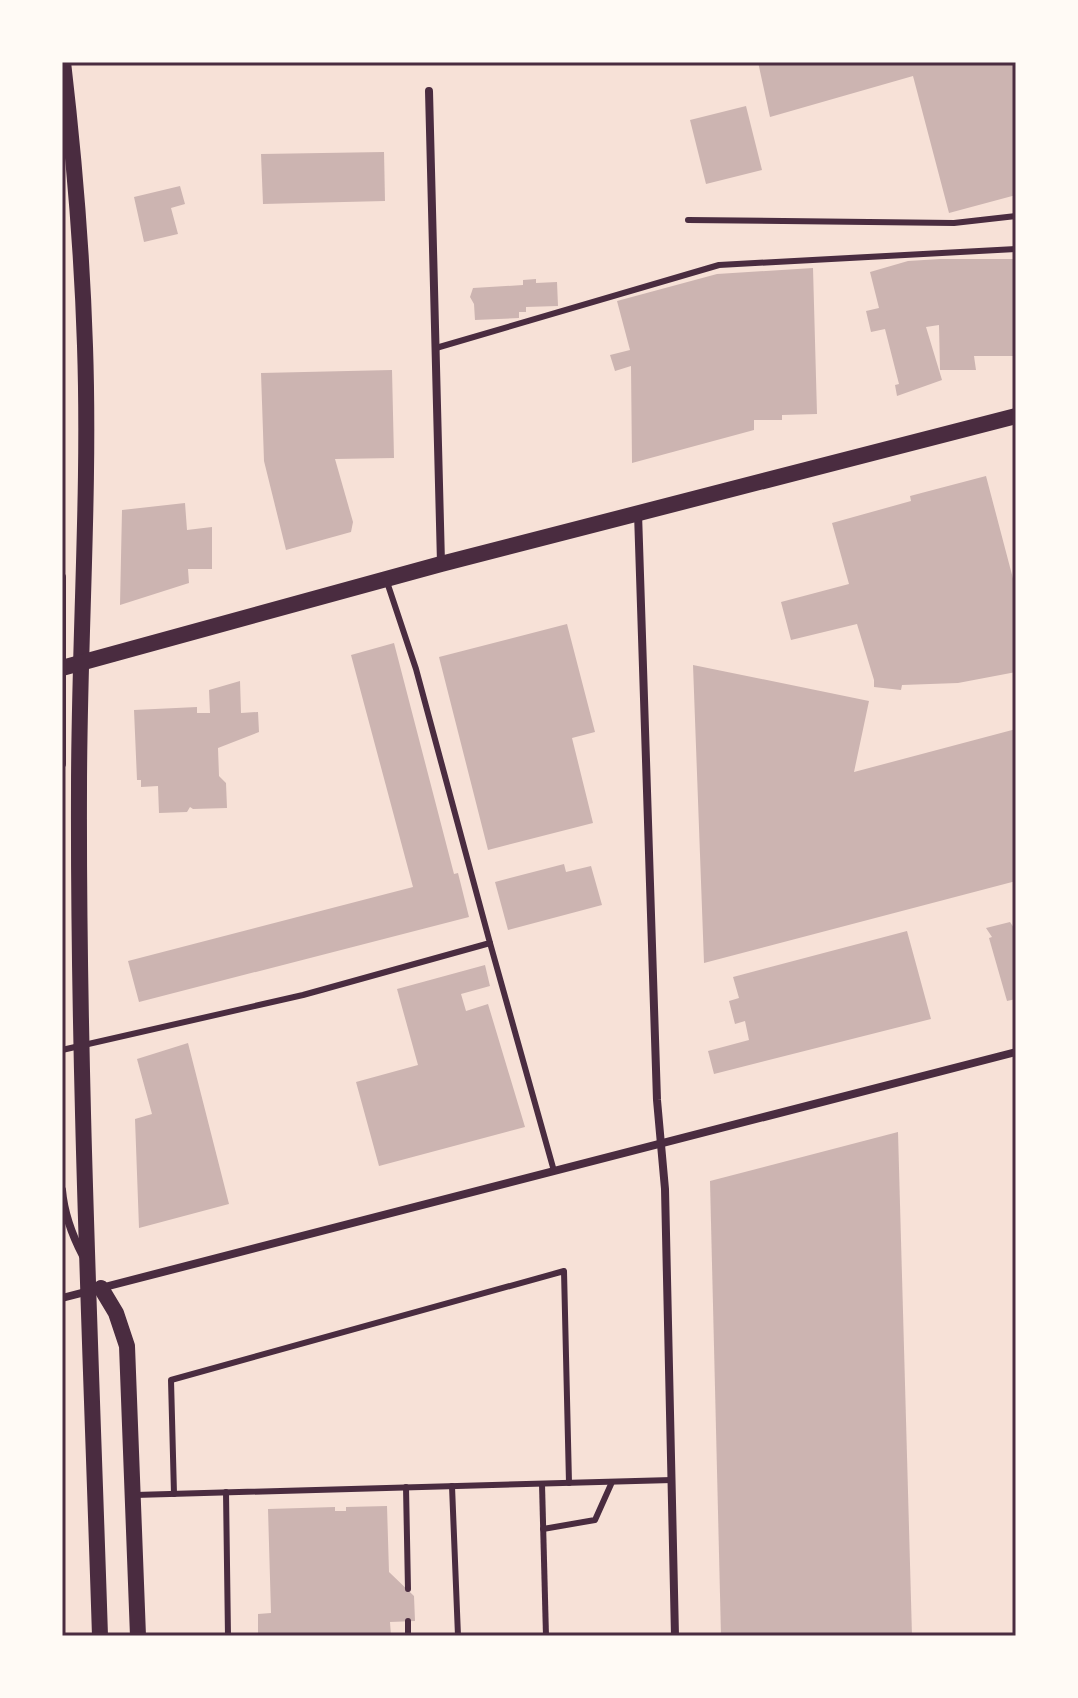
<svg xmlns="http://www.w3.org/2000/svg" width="1078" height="1698" viewBox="0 0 1078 1698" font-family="'Public Sans',sans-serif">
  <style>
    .building { fill: #ccb4b1 }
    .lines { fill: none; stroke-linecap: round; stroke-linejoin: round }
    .service { stroke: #4a2c40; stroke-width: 6 }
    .minor { stroke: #4a2c40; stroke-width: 8 }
    .secondary { stroke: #4a2c40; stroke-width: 16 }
    .neatline { fill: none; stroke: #4a2c40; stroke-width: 3 }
  </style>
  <rect width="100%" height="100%" fill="#f7e1d7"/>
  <g class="building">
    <polygon points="758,62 1016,62 1016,195 949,213 913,76 770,117"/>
    <polygon points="746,106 762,170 706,184 690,120"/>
    <polygon points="384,152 385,201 263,204 261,154"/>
    <polygon points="180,186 185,204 171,208 178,234 144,242 134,197"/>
    <polygon points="940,259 1016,259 1016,356 974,356 976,370 940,370 939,325 926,327 942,380 897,396 895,385 899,384 885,329 871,332 866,311 879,308 870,272 908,261"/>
    <polygon points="813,268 817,414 782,415 782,420 754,420 754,430 632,463 631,366 615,371 610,355 630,350 617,301 717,274"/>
    <polygon points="536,279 536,283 557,282 558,306 526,307 526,312 519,312 519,318 475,320 474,304 470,297 473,288 523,285 523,280"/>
    <polygon points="392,370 394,458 335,459 353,522 351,532 286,550 264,461 261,373"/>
    <polygon points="986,476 1016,590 1016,672 958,683 902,685 901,690 874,687 874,680 857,624 791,640 781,602 849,584 832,523 911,501 910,496"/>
    <polygon points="185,503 187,530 212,527 212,569 188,569 189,583 120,605 122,510"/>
    <polygon points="567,624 595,732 572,738 593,823 488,850 439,657"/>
    <polygon points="394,643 454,874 458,873 469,917 139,1002 128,961 413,887 351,655"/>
    <polygon points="693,665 869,701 854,772 1016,729 1016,881 704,963"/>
    <polygon points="240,681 241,713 258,712 259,732 218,748 219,776 226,783 227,808 193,809 190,807 187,812 159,813 158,786 141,787 141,780 137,780 134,710 197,707 197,713 210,713 209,690"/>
    <polygon points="564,864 566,872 591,866 602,905 508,930 495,882"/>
    <polygon points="1010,922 1016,931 1016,999 1007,1001 989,938 992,937 986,928"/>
    <polygon points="907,931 931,1019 714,1074 708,1051 749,1040 745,1021 735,1024 729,1001 739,998 733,977"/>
    <polygon points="485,965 490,986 461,994 466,1011 488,1004 525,1127 379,1166 356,1082 418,1065 397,989"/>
    <polygon points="188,1043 229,1204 139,1228 135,1119 152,1114 137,1059"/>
    <polygon points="898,1132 912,1636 721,1636 710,1181"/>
    <polygon points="387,1506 389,1572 414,1596 415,1621 390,1622 391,1636 258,1636 258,1614 271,1613 268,1509 335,1507 335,1511 346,1511 346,1507"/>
  </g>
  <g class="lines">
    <g class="service">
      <polyline points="688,220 954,223 1016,216"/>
      <polyline points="436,348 719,265 1016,249"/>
      <polyline points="490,943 554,1171"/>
      <polyline points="62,1050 303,995 490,943 416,669 387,582"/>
      <polyline points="542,1484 546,1636"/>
      <polyline points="452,1486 458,1636"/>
      <polyline points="406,1487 408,1589"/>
      <polyline points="226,1492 228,1636"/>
      <polyline points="174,1494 171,1380 564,1271 569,1483"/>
      <polyline points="135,1495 672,1480"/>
      <polyline points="543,1529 595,1520 612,1482"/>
      <polyline points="408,1621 408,1636"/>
    </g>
    <g class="minor">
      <polyline points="429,91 441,563"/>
      <polyline points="638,513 657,1100 665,1189 675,1636"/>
      <polyline points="62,577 62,764"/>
      <path d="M62 1190C64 1213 72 1235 83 1256"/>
      <polyline points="62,1298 1016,1052"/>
    </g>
    <g class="secondary">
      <path d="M63 62C74 156 82 251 85 346 90 494 79 642 79 789 78 1071 91 1354 100 1636"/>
      <polyline points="62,668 441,564 1016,416"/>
      <polyline points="101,1288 116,1313 127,1346 138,1636"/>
    </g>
  </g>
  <rect width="1078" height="1698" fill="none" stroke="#fffaf5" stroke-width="128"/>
  <rect x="64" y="64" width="950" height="1570" class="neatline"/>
</svg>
